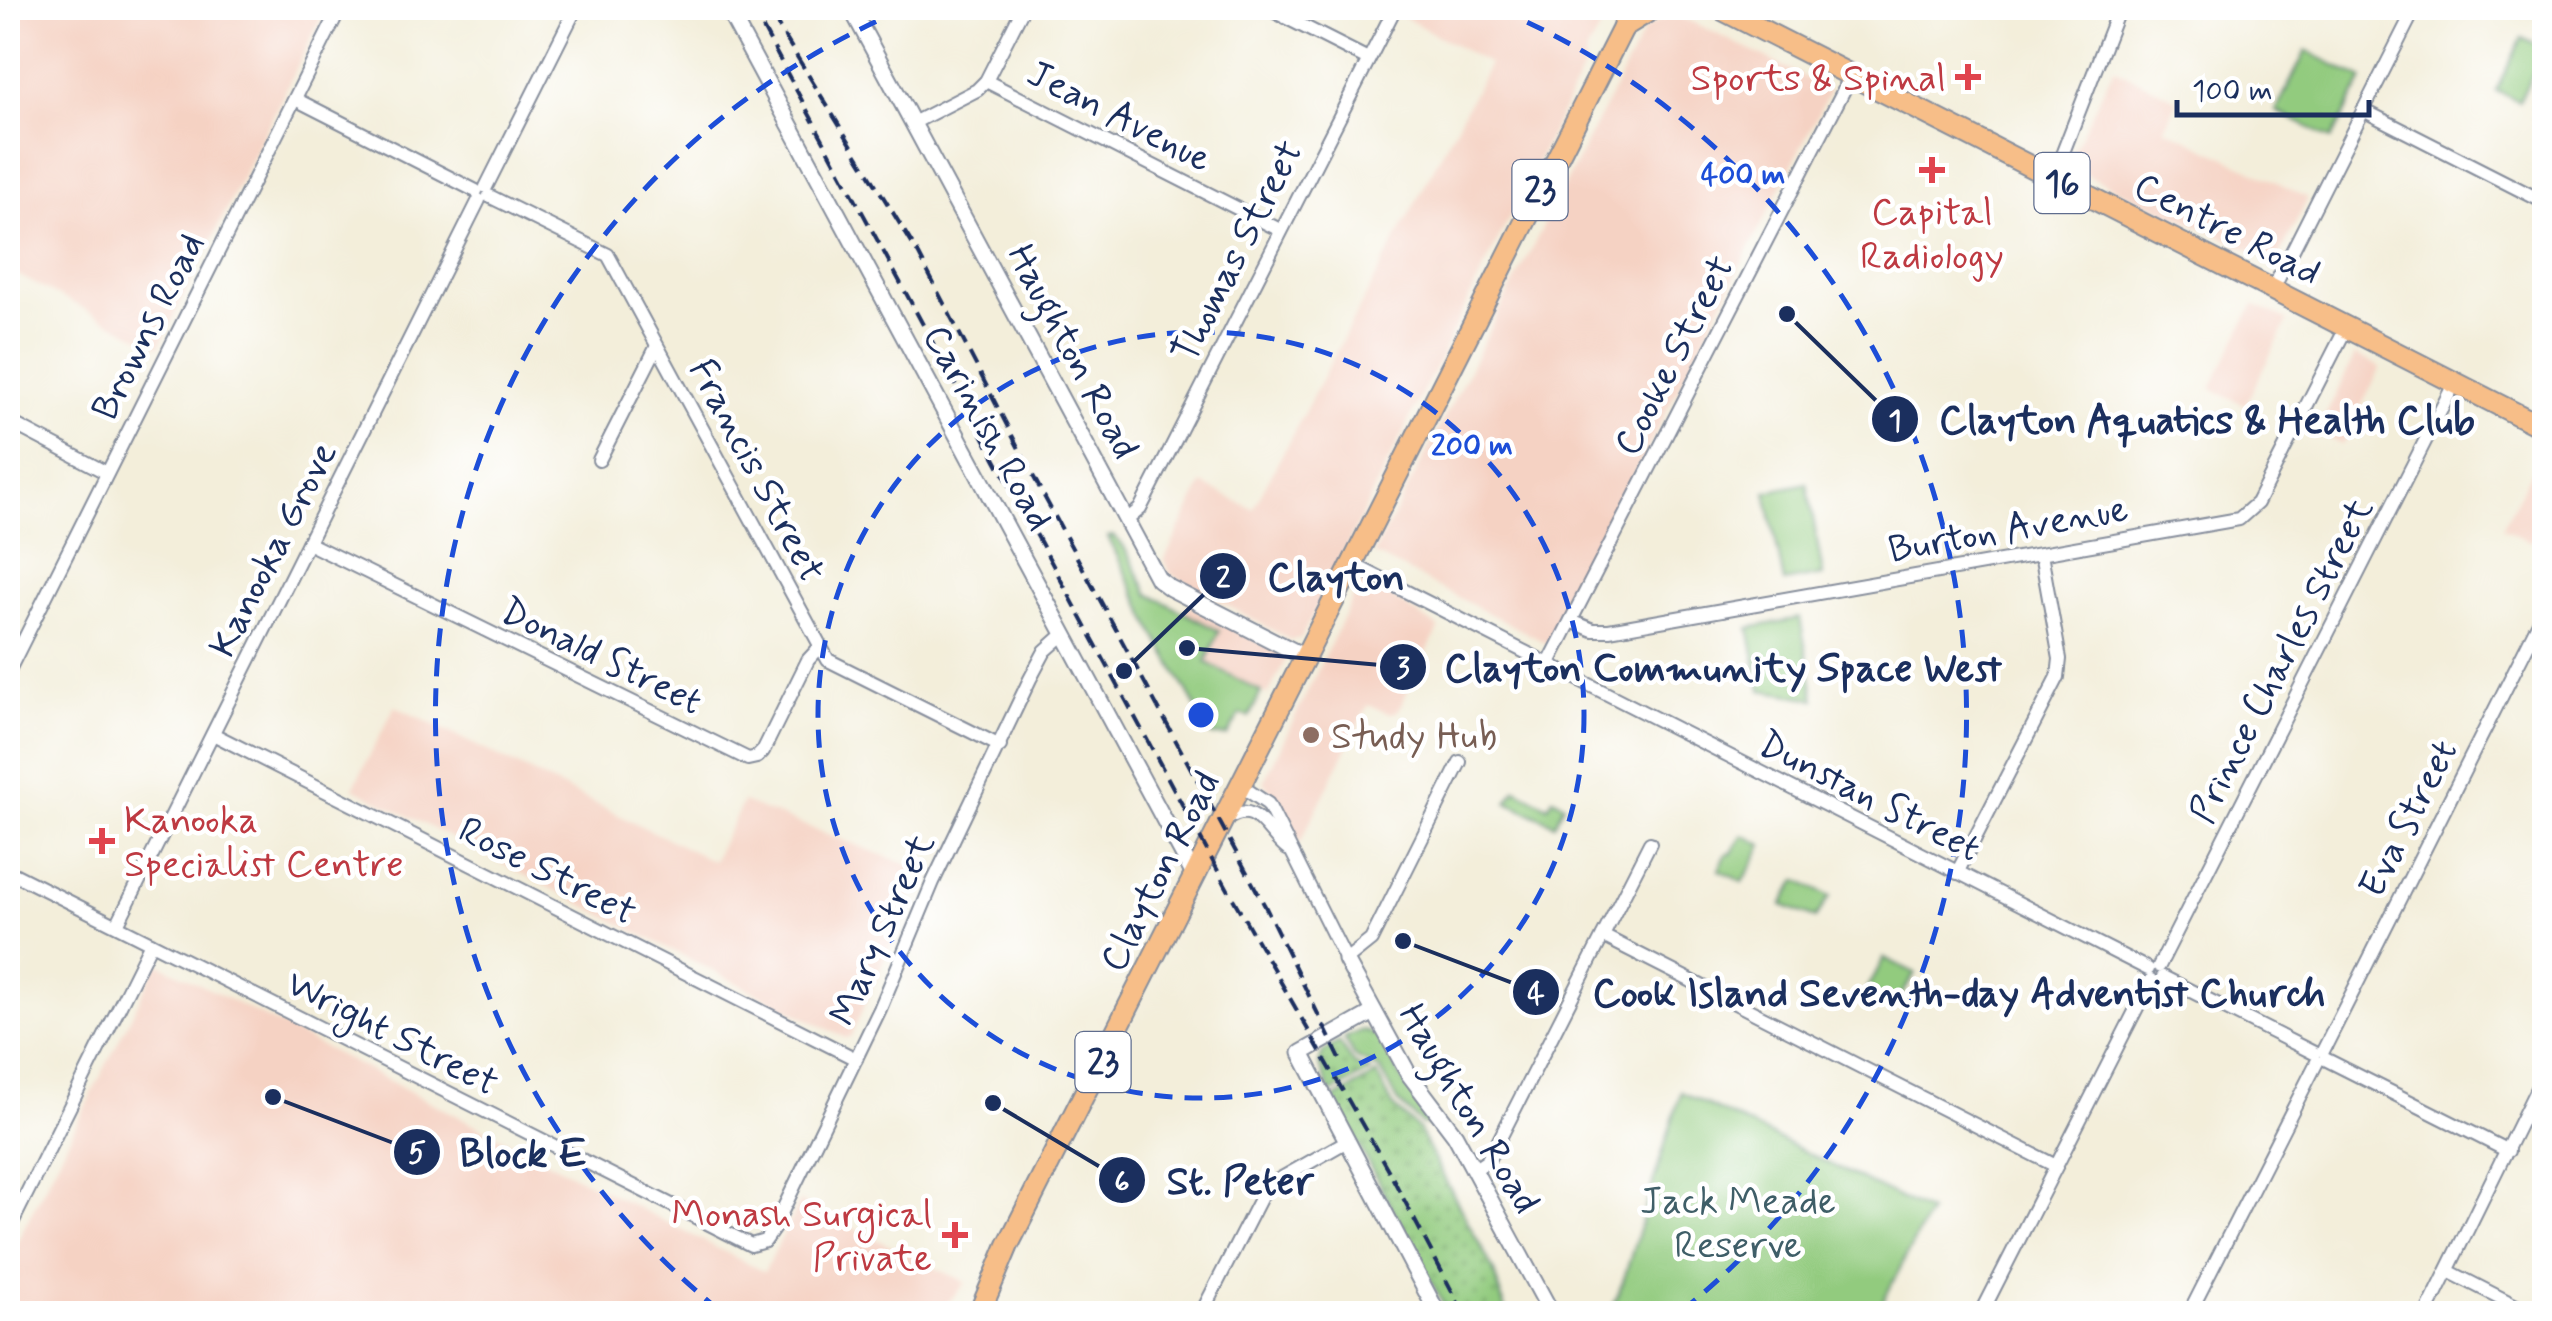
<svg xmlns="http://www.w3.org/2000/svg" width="2552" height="1321" viewBox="0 0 2552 1321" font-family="Mynerve,sans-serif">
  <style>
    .built { fill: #f5d2c3 }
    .green { fill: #92cb7e; stroke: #567d6e; stroke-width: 2.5 }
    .garden { fill: url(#garden-dots); stroke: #567d6e; stroke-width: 2.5 }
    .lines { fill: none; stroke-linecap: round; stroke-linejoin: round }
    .minor-casing { stroke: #878e9c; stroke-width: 16 }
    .tertiary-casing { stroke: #878e9c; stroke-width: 19 }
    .primary-casing { stroke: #878e9c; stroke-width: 24 }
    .minor { stroke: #fff; stroke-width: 12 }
    .tertiary { stroke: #fff; stroke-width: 15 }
    .primary { stroke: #f7be88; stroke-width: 20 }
    .rail { stroke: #1b2f5e; stroke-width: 4; stroke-dasharray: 15 8; stroke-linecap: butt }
    .ring { fill: none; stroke: #1d4ed8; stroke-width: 5; stroke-dasharray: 18 12 }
    .health-dot { fill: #e0444e; stroke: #fff; stroke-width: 4 }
    .education-dot { fill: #8d6e63; stroke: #fff; stroke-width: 4 }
    .labels { text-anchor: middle; stroke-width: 9; stroke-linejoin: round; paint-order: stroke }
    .shield { fill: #fff; stroke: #5f6d8e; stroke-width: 2.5 }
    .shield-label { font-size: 35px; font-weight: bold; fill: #1b2f5e }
    .health-label { font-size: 38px; fill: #be3a42; stroke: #fff; text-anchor: end }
    .street-label { font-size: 38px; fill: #1b2f5e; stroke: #fff }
    .education-label { font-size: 38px; fill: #785e54; stroke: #fff; text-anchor: start }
    .park-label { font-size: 38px; fill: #3f5e68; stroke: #fff }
    .centre { fill: #1d4ed8; stroke: #fff; stroke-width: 5 }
    .ring-label { font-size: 30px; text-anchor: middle; font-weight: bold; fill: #1d4ed8; stroke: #fff; stroke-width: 9; stroke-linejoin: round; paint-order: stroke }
    .leader { fill: none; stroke: #1b2f5e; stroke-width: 4 }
    .callout-dot { fill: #1b2f5e; stroke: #fff; stroke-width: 4 }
    .mark-label { font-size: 30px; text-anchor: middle; font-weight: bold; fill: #fff }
    .callout-label { font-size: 40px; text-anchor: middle; font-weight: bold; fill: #1b2f5e; stroke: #fff; stroke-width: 9; stroke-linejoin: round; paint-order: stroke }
  </style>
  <defs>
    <pattern id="garden-dots" width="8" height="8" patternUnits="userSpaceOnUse" patternTransform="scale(2.5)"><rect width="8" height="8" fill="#92cb7e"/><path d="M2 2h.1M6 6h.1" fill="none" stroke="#76a56a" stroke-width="1.8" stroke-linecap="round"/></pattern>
  </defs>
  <rect width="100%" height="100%" fill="#fff"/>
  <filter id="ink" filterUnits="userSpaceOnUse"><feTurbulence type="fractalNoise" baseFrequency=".01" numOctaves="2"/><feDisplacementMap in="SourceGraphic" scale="20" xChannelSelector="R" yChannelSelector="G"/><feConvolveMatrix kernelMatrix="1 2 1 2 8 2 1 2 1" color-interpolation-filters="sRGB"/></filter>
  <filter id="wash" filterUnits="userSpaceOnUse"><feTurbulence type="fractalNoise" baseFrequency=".0048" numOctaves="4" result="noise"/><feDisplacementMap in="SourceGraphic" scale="40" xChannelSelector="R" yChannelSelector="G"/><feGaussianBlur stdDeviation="2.25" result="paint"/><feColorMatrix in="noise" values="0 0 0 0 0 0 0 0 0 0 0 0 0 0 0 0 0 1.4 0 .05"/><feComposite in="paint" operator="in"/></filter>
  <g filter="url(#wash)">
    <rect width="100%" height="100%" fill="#f3eeda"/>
    <g class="built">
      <polygon points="8,8 326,8 159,347 8,270"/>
      <polygon points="1387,8 1608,8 1608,14 1586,53 1583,69 1301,638 1290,640 1169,573 1164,561 1202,484 1253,509 1489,64"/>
      <polygon points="1670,15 1689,20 1830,90 1548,644 1374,554 1645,29"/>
      <polygon points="2114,68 2178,100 2165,128 2308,198 2277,262 2066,166"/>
      <polygon points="2254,304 2288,321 2245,405 2211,388"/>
      <polygon points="2355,355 2381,367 2342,445 2317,433"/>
      <polygon points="2543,448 2544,514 2531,542 2502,528"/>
      <polygon points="1362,579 1439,628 1398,711 1390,714 1368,705 1300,843 1264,781"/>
      <polygon points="1188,605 1287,657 1268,695 1205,662 1183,613"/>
      <polygon points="395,706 713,861 743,802 922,870 851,1036 845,1038 353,788"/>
      <polygon points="158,963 764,1272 800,1202 966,1283 937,1314 8,1313 8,1259"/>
    </g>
    <g class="green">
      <polygon points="2522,38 2544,48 2544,52 2519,101 2496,91"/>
      <polygon points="2306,51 2363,79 2332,139 2276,111"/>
      <polygon points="1807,483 1823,575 1784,582 1766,492"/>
      <polygon points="1113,536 1123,545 1149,594 1219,631 1206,662 1261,692 1249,717 1240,714 1227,736 1212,736 1155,634 1108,537"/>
      <polygon points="1800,618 1815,699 1761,690 1749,628"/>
      <polygon points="1516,789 1548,806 1553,798 1564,804 1555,824 1507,802"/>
      <polygon points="1743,835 1763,845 1743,882 1719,870 1727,853 1731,854"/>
      <polygon points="1797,880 1830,897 1815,918 1782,905"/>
      <polygon points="1884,958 1915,973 1896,1005 1867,990"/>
      <polygon points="1362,1030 1378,1036 1406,1086 1444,1129 1422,1124 1399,1103 1381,1070 1355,1057 1344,1038"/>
      <polygon points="1681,1092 1929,1212 1877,1313 1609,1313 1623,1282"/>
    </g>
    <g class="garden">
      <polygon points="1339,1042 1355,1065 1371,1071 1333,1092 1330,1092 1319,1064 1323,1052"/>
      <polygon points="1377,1074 1393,1106 1418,1129 1493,1269 1506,1313 1448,1313 1334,1099"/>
    </g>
  </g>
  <g filter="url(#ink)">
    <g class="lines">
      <defs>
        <g id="minor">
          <polyline points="1267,8 1368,59"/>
          <polyline points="986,81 1280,230"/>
          <polyline points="295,99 476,191"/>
          <polyline points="2363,110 2544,202"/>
          <polyline points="913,123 977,90 986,81 1023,8"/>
          <polyline points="2053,178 2119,8"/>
          <polyline points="486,187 576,8"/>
          <polyline points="489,196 608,255 828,660 1000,746"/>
          <polyline points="2272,291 2415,8"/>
          <polyline points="8,421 107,473"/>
          <polyline points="599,460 657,346"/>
          <polyline points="1128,519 1140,509 1395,8"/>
          <polyline points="308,543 748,759 757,757 763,751 808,660 820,647"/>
          <polyline points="1352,564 2148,969"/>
          <polyline points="1571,621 1593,630 1609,630 2239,519 2257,503 2346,328"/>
          <polyline points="1549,663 1851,76"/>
          <polyline points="8,672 340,8"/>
          <polyline points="213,734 856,1059"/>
          <polyline points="1241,786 1268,804 1346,960 1371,940 1460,762"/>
          <path d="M1226 820C1256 797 1266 833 1287 849"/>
          <polyline points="8,871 751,1245 765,1241 774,1228 880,1009 933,882 1030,679 1045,651 1064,634"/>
          <polyline points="1957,873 2058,677 2060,659 2041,554"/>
          <polyline points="117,925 479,200"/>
          <polyline points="1603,936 2056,1166"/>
          <polyline points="2159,966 2455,382"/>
          <polyline points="2163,977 2314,1053"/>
          <polyline points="2323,1051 2544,612"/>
          <polyline points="2325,1059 2508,1151"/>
          <polyline points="1474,1170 1487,1161 1495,1148 1650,843"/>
          <polyline points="8,1231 151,943"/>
          <polyline points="2448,1271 2532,1314"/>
          <polyline points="1201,1314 1266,1187 1347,1141"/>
          <polyline points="1981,1314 2151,980"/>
          <polyline points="2189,1314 2317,1062"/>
          <polyline points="2426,1314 2544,1074"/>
        </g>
        <g id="tertiary">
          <polyline points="727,8 1195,877"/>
          <polyline points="851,8 1158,579 1170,588 1305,657"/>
          <polyline points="1346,960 1408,1073 1455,1135 1552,1314"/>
          <polyline points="1374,1012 1301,1053 1438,1314"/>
        </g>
        <g id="primary">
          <polyline points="1719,8 2544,428"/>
          <polyline points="1623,27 1654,8"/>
          <polyline points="979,1314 1008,1245 1633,8"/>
        </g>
      </defs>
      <use href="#minor" class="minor-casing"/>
      <use href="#tertiary" class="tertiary-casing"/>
      <use href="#primary" class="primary-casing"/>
      <use href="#minor" class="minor"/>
      <use href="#tertiary" class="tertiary"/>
      <use href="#primary" class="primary"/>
      <g class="rail">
        <polyline points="752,8 1231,895 1391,1175 1464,1314"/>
        <polyline points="772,16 919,255 1031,472 1265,906 1341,1061"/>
      </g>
    </g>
  </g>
  <g class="ring">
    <circle cx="1201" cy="715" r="383"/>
    <path d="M719 1310A766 766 0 0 1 902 10M1500 10A766 766 0 0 1 1683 1310"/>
  </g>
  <g class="health-dot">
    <path d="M1963 62h10v10h10v10h-10v10h-10v-10h-10v-10h10z"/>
    <path d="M1927 155h10v10h10v10h-10v10h-10v-10h-10v-10h10z"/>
    <path d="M97 826h10v10h10v10h-10v10h-10v-10h-10v-10h10z"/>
    <path d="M950 1220h10v10h10v10h-10v10h-10v-10h-10v-10h10z"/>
  </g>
  <circle class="education-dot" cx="1311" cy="735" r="10"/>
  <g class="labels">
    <g class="shield">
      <rect x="2034.5" y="153" width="55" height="60" rx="8"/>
      <rect x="1512.5" y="160" width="55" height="60" rx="8"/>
      <rect x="1075.5" y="1032" width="55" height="60" rx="8"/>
    </g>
    <g class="shield-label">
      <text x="2062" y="195">16</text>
      <text x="1540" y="202">23</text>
      <text x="1103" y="1074">23</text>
    </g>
    <g class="health-label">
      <text x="1946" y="90">Sports &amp; Spinal</text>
      <text x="1932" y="224" text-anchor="middle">Capital<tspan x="1932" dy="44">Radiology</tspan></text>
      <text x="124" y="832" text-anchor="start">Kanooka<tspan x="124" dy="44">Specialist Centre</tspan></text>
      <text x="932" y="1226">Monash Surgical<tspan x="932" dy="44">Private</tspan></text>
    </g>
    <g class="street-label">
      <text transform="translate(1120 115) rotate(27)" y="13">Jean Avenue</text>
      <text transform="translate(2228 228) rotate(27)" y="13">Centre Road</text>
      <text transform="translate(1236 251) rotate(-63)" y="13">Thomas Street</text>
      <text transform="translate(147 326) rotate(-63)" y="13">Browns Road</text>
      <text transform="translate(1074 351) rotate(62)" y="13">Haughton Road</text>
      <text transform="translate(1673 355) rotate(-63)" y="13">Cooke Street</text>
      <text transform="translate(989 427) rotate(61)" y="13">Carinish Road</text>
      <text transform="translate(758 470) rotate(62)" y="13">Francis Street</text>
      <text transform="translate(2008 528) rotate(-10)" y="13">Burton Avenue</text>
      <text transform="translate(272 549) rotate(-63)" y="13">Kanooka Grove</text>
      <text transform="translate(602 655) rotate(26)" y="13">Donald Street</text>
      <text transform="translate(2280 660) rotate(-63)" y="13">Prince Charles Street</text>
      <text transform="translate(1870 795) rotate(27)" y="13">Dunstan Street</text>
      <text transform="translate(2407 818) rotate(-63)" y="13">Eva Street</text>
      <text transform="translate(548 870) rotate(27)" y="13">Rose Street</text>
      <text transform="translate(1159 871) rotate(-63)" y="13">Clayton Road</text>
      <text transform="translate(881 929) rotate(-66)" y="13">Mary Street</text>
      <text transform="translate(393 1032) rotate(27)" y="13">Wright Street</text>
      <text transform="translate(1470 1108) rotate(59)" y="13">Haughton Road</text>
    </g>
    <g class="education-label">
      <text x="1331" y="748">Study Hub</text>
    </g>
    <g class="park-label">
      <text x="1738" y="1213">Jack Meade<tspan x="1738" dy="44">Reserve</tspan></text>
    </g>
  </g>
  <circle cx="1201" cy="715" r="15" class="centre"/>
  <g class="ring-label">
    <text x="1743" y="184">400 m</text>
    <text x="1472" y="455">200 m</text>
  </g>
  <path class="leader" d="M1787 314L1895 419M1124 671L1223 576M1187 648L1403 667M1403 941L1536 992M273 1097L417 1152M993 1103L1122 1180"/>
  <g class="callout-dot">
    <circle cx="1787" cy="314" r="10"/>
    <circle cx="1124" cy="671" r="10"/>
    <circle cx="1187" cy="648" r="10"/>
    <circle cx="1403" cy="941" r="10"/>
    <circle cx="273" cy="1097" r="10"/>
    <circle cx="993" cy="1103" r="10"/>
    <circle cx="1895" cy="419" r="25"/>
    <circle cx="1223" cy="576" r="25"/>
    <circle cx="1403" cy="667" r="25"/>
    <circle cx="1536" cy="992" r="25"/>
    <circle cx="417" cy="1152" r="25"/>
    <circle cx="1122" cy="1180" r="25"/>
  </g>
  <g class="mark-label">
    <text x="1895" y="430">1</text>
    <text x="1223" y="587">2</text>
    <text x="1403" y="677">3</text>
    <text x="1536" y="1003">4</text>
    <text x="417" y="1162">5</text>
    <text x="1122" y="1191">6</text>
  </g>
  <g class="callout-label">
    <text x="2207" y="433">Clayton Aquatics &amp; Health Club</text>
    <text x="1336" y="590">Clayton</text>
    <text x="1723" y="681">Clayton Community Space West</text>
    <text x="1959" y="1006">Cook Island Seventh-day Adventist Church</text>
    <text x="523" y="1166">Block E</text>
    <text x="1240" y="1194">St. Peter</text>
  </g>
  <rect width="2552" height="1321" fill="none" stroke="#fff" stroke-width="40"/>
  <path d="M2177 100v15h192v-15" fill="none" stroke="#1b2f5e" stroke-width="5"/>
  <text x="2192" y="100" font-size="30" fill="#1b2f5e" stroke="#ffffff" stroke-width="8" paint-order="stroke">100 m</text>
</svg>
